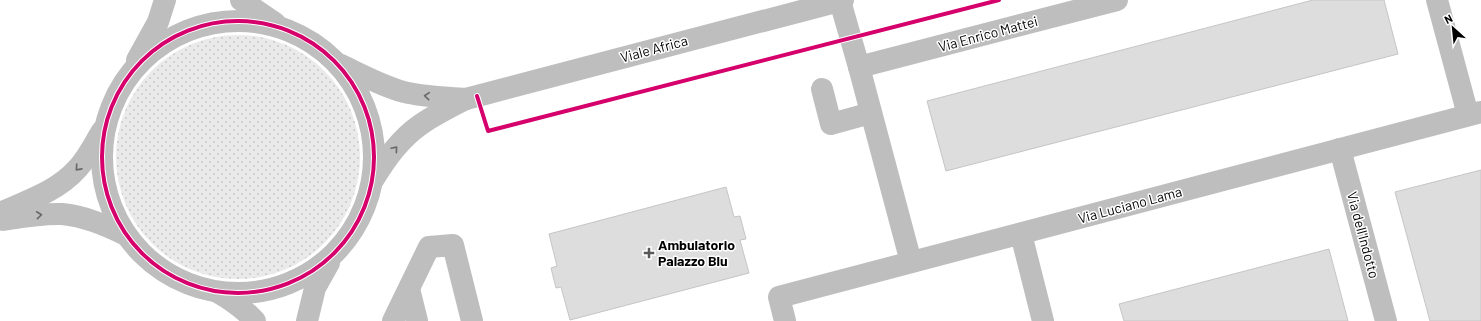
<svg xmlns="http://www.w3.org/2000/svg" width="1481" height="321" viewBox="0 0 1481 321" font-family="Barlow,sans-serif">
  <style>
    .grass { fill: url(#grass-dots) }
    .building { fill: #ddd; stroke: #c5c5c5 }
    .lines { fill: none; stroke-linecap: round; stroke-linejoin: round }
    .minor { stroke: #bebebe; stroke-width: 22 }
    .cycleway-casing { stroke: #fff; stroke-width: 6 }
    .cycleway { stroke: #d6006c; stroke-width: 4 }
    .oneway { stroke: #686868 }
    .poi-dot { fill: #595959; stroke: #fff; stroke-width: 1.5 }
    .labels { text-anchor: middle; stroke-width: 3; stroke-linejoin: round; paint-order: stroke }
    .street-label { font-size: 14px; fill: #000; stroke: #fff }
    .poi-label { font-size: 14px; font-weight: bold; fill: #000; stroke: #fff; text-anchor: start }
  </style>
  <defs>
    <pattern id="grass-dots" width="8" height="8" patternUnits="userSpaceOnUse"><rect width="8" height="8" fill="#eaeaea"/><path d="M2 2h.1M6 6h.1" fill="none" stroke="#c7c7c7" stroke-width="1.8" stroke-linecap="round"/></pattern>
  </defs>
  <rect width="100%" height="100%" fill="#fff"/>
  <circle class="grass" cx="238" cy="157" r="122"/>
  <g class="building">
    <polygon points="1313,0 1384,0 1398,54 946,171 927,101"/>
    <polygon points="1481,170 1481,321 1430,321 1395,192"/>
    <polygon points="726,187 734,217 740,216 746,239 740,240 749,273 570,320 561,287 556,288 551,268 557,266 549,234"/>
    <polygon points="1329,249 1348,321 1124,321 1119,304"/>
  </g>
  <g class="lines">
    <g class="minor">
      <polyline points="241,0 275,23"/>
      <polyline points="1437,0 1468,115"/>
      <polyline points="840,1 859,67 911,262"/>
      <circle cx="238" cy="157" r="136"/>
      <polyline points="137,60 158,22 165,0"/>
      <path d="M341 65C362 75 382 86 404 92 424 97 445 97 466 99"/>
      <polyline points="859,67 1117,0"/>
      <polyline points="822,89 831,124 871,113"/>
      <polyline points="1340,149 1386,321"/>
      <path d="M373 180C386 159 400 139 420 125 434 115 450 107 466 99L843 0"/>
      <path d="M0 213C27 201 58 191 78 168 88 157 94 144 102 131"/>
      <path d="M3 220C22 217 42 213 62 214 84 216 105 225 126 235"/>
      <polyline points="1021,234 1043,321"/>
      <polyline points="409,289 417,321"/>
      <path d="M219 293C233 301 244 309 255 321"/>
      <polyline points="307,321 315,288 329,263"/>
      <polyline points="393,321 429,247 453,245 472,321"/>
      <polyline points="785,321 779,297 1481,112"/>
    </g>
    <defs>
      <g id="cycleway">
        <circle cx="238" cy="157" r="136"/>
        <polyline points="477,96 488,131 999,0"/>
      </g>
    </defs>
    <use href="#cycleway" class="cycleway-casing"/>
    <use href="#cycleway" class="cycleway"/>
  </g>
  <defs><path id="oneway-chevron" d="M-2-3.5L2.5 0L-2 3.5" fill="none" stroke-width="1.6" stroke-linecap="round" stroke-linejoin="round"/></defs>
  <g class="oneway">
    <use href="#oneway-chevron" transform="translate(427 96) rotate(-175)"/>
    <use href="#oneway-chevron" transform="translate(395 149) rotate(-49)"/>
    <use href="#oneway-chevron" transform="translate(78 168) rotate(132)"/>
    <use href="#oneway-chevron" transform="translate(39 215) rotate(-6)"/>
  </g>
  <path class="poi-dot" d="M647 247h4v4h4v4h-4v4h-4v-4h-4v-4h4z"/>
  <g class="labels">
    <g class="street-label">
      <text transform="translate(988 34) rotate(-15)" y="5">Via Enrico Mattei</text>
      <text transform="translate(654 49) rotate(-15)" y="5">Viale Africa</text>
      <text transform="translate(1130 205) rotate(-15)" y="5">Via Luciano Lama</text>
      <text transform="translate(1363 235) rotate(75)" y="5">Via dell'Indotto</text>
    </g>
    <g class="poi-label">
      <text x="658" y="250">Ambulatorio<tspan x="658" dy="16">Palazzo Blu</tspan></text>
    </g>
  </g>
  <g transform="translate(1453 28) rotate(333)" stroke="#ffffff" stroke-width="3" paint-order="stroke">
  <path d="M0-3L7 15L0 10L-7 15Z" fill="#000000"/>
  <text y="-6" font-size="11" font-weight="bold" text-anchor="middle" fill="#000000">N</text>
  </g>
</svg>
